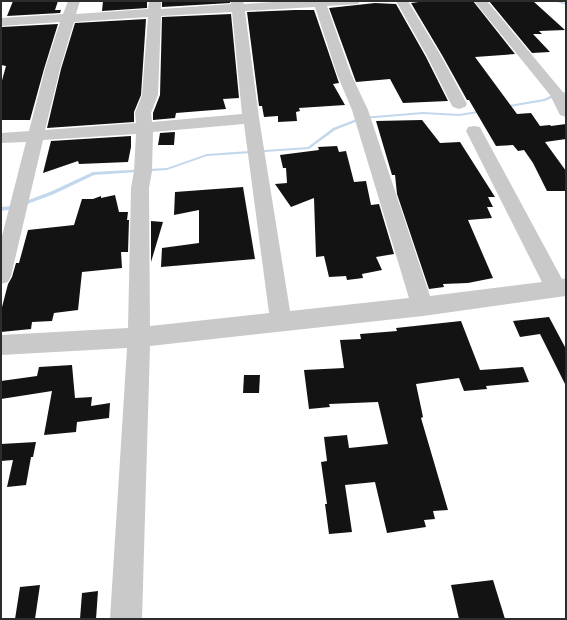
<svg xmlns="http://www.w3.org/2000/svg" width="567" height="620" viewBox="0 0 567 620" font-family="Montserrat,sans-serif">
  <style>
    .lines { fill: none; stroke-linecap: round; stroke-linejoin: round }
    .stream { fill: #c2d7ec; fill-rule: evenodd }
    .building { fill: #131313 }
    .street { fill: #c9c9c9; fill-rule: evenodd }
  </style>
  <rect width="100%" height="100%" fill="#fff"/>
  <g class="lines">
    <g class="stream">
      <polygon points="554,1 559,1 566,3 566,5"/>
      <polygon points="566,92 566,94 558,95 545,101 504,108 502,107 504,106 544,99 556,93"/>
      <polygon points="484,110 485,110 485,112 459,116 423,114 363,119 335,130 309,149 207,156 167,170 94,175 54,194 14,209 1,211 1,207 12,206 50,192 93,172 167,168 207,154 308,147 333,128 362,117 423,112 459,114"/>
    </g>
  </g>
  <g class="building">
    <polygon points="13,1 58,1 55,10 61,10 60,13 7,16"/>
    <polygon points="103,1 147,1 147,8 102,11"/>
    <polygon points="162,1 230,1 230,3 162,7"/>
    <polygon points="426,1 473,1 515,54 475,57 517,114 531,113 540,126 550,125 551,126 566,124 566,139 545,142 566,171 566,191 547,191 533,163 524,150 518,151 513,145 496,146 469,100 467,100 442,55 411,3"/>
    <polygon points="489,1 533,1 565,30 539,31 542,34 533,34 550,52 532,53"/>
    <polygon points="375,3 396,4 426,57 448,101 403,103 390,79 356,82 329,8"/>
    <polygon points="295,10 314,10 339,83 333,84 345,105 299,108 300,111 296,112 297,121 278,122 278,116 264,117 262,106 259,106 247,12"/>
    <polygon points="231,14 239,98 223,99 226,109 176,113 175,118 153,120 153,113 160,95 162,17"/>
    <polygon points="146,19 141,95 134,112 134,122 47,128 61,69 75,23"/>
    <polygon points="58,24 44,69 30,120 1,120 1,84 6,66 1,65 2,27"/>
    <polygon points="422,120 440,143 460,142 495,197 488,197 493,207 487,207 492,218 468,220 493,278 468,283 443,284 444,287 429,289 397,194 395,175 392,175 376,121"/>
    <polygon points="175,132 174,145 158,145 160,133"/>
    <polygon points="131,136 131,147 128,162 79,164 78,161 43,173 51,141"/>
    <polygon points="337,146 339,152 346,151 354,182 366,181 371,205 379,204 394,254 376,257 382,270 362,274 363,278 347,280 346,276 329,277 324,256 316,257 314,198 291,207 275,184 287,183 286,168 283,168 280,155 319,150 318,147"/>
    <polygon points="243,187 255,259 161,267 162,248 199,243 199,210 174,215 175,192"/>
    <polygon points="115,195 119,212 128,212 127,220 129,220 128,252 121,252 122,268 82,272 78,310 54,313 52,321 32,322 31,329 1,332 1,311 8,284 12,277 16,263 19,263 28,230 74,225 82,199 93,199 101,196 101,198"/>
    <polygon points="151,221 163,222 151,262"/>
    <polygon points="549,317 566,349 566,386 540,334 520,337 513,321"/>
    <polygon points="461,321 480,370 523,367 529,382 486,386 487,389 464,391 459,378 416,384 423,417 421,418 448,510 433,511 435,519 424,520 426,527 387,533 375,482 345,485 352,532 329,534 325,504 327,504 321,462 327,461 324,437 347,435 349,448 388,444 378,402 329,404 330,407 309,409 304,370 344,368 340,340 361,339 360,334 397,331 396,328"/>
    <polygon points="72,365 75,398 92,397 91,406 110,403 109,418 77,422 76,432 44,435 52,391 1,399 1,381 37,376 39,367"/>
    <polygon points="244,375 260,375 259,393 243,393"/>
    <polygon points="36,442 33,457 31,457 26,485 7,487 13,460 1,461 1,444"/>
    <polygon points="493,580 505,619 459,619 451,585"/>
    <polygon points="40,585 35,619 15,619 20,587"/>
    <polygon points="98,591 96,619 80,619 82,593"/>
  </g>
  <g class="lines">
    <g class="street">
      <path d="M68 1H80L76 14 148 9 149 1H161V9L231 4V1H243L244 4 290 1H360L358 4 327 6 351 74 368 110 430 296 542 282 466 131 468 127 474 126 480 127 482 131 562 279 566 278V296L423 316 150 346 142 619H110L127 348 1 355V335L128 328 131 188 134 171 136 134 43 140 11 276 8 282 1 284V240L26 142 1 143V133L29 131 45 69 60 22 1 26V18L63 14ZM315 7 337 74 352 110 409 298 290 311 259 118 245 11ZM232 12 242 114 152 122 151 113 158 95 161 16ZM148 17 142 95 135 113 136 123 45 130 60 69 74 22ZM244 124 269 313 150 326 149 188 152 171 153 132Z"/>
      <polygon points="396,1 408,1 441,56 467,104 465,107 459,109 453,107 451,104 427,56"/>
      <polygon points="474,1 487,1 562,91 566,96 566,117 560,115 550,95"/>
    </g>
  </g>
  <rect width="567" height="620" fill="none" stroke="#2c2c2c" stroke-width="4"/>
</svg>
